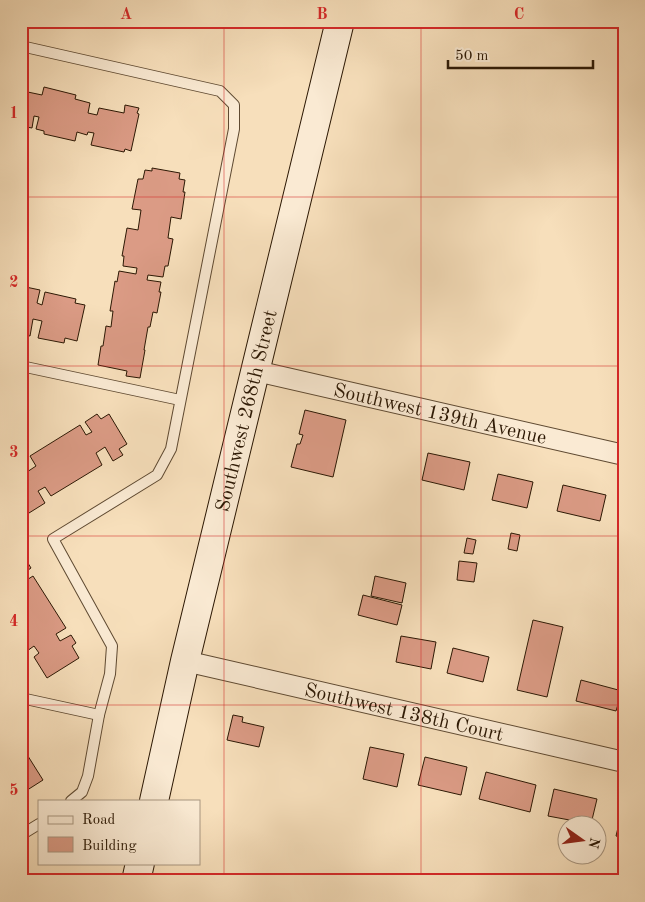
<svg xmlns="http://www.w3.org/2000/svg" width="645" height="902" viewBox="0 0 645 902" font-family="'Old Standard TT',serif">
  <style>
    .building { fill: #db9b85; stroke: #2c1804 }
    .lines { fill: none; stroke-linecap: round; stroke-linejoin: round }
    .lane-casing { stroke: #5f4a32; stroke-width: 12 }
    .street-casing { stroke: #5f4a32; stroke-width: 22 }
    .secondary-casing { stroke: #2c1804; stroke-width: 30 }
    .lane { stroke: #faead3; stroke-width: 10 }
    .street { stroke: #faead3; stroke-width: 20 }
    .secondary { stroke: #faead3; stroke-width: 28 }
    .grid { fill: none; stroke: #d62828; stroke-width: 1; stroke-opacity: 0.55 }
    .labels { text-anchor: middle; stroke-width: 4.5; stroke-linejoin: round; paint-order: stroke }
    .street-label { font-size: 20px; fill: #2c1804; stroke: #faead3 }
    .neatline { fill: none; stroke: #d62828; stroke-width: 2 }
    .grid-label { font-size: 16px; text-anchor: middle; font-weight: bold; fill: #d62828 }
  </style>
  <rect width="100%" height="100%" fill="#f7dfbb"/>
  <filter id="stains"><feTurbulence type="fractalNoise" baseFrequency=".004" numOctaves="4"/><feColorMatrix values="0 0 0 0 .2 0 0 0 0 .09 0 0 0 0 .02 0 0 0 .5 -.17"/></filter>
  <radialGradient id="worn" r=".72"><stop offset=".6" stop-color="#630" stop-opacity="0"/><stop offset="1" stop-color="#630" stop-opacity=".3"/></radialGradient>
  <g class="building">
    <polygon points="21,83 25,83 23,91 42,95 44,87 76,95 75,99 90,103 88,113 97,115 99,108 124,113 125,105 139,108 137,113 139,114 131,151 125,149 124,152 91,145 94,133 88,132 87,135 77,132 75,141 44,134 44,131 36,129 39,117 34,116 32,128 21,126"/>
    <polygon points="152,168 180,173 179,179 185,180 183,192 185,192 181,219 171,217 168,238 173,239 168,266 165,266 163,277 148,275 147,280 161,282 159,292 161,292 157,313 153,312 150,327 148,327 144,350 145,350 140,378 126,376 127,371 98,365 101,346 103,346 106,326 111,327 113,311 110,311 115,281 117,282 119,271 136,274 137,268 123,266 124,256 122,256 127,228 138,230 141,210 132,209 138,179 143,179 145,170 152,171"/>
    <polygon points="21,286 40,290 37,303 42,305 45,292 76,299 75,303 85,305 77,341 65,338 64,343 38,338 42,321 33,319 30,336 21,334"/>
    <polygon points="305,410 346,420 333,477 291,467 297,444 300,444 303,435 299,434"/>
    <polygon points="97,414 101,419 109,414 127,444 119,449 123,455 113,461 105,447 96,453 102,465 51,496 45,487 38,491 45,503 21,518 21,462 27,472 36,466 30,456 80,425 86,435 92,432 85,422"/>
    <polygon points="428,453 470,462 464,490 422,480"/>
    <polygon points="498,474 533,482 527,508 492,500"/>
    <polygon points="563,485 606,495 600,521 557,511"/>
    <polygon points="511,533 520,535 517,551 508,549"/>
    <polygon points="467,538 476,540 473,554 464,553"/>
    <polygon points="21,552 31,568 21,575"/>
    <polygon points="459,561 477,563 474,582 457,580"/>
    <polygon points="33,576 66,628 56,634 60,641 71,635 76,643 72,646 79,658 47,678 34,657 39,653 34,646 27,651 21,642 21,582 22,583"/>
    <polygon points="375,576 406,583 402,603 371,596"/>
    <polygon points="363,595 402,605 397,625 358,615"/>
    <polygon points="533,620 563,627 547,697 517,690"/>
    <polygon points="401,636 436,642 431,669 396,662"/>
    <polygon points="453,648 489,657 483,682 447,673"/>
    <polygon points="581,680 622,691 616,711 576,701"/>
    <polygon points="233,715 243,717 242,722 264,727 259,747 227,740"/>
    <polygon points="21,745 43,780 21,794"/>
    <polygon points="370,747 404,754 397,787 363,779"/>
    <polygon points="425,757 467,767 461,795 418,785"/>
    <polygon points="486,772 536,785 530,812 479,799"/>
    <polygon points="554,789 597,799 591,824 548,816"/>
    <polygon points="622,811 624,811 624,838 616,836"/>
    <polygon points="208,875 223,878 223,881 207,881"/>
  </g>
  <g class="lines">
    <defs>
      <g id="lane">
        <polyline points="21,46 220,91 234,105 234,129 171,449 157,475 53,539 112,646 110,674 99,715 88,776 82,792 71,801"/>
        <polyline points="21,366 180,400"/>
        <polyline points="21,698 99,715"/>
        <polyline points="21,835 39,824"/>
      </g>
      <g id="street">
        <path id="s1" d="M256 371 624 455"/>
        <path id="s2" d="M185 661 624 762"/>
      </g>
      <g id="secondary">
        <path id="s3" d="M154 801 185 661 340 21"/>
        <polyline points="136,881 140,863"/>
      </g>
    </defs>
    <use href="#lane" class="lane-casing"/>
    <use href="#street" class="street-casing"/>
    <use href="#secondary" class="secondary-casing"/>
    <use href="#lane" class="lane"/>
    <use href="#street" class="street"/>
    <use href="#secondary" class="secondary"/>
  </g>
  <path class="grid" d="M224 21V881M421 21V881M21 197H624M21 366H624M21 536H624M21 705H624"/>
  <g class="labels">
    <g class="street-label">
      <text dy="7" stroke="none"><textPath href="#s3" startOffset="401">Southwest 268th Street</textPath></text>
      <text dy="7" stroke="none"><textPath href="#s1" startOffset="189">Southwest 139th Avenue</textPath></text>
      <text dy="7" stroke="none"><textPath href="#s2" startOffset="225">Southwest 138th Court</textPath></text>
    </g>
  </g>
  <rect width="645" height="902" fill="none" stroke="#f7dfbb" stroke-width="55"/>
  <rect x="38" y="800" width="162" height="65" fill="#faead3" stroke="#a89680"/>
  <rect x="48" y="816" width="25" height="8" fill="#faead3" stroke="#a89680"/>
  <text x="82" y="824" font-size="15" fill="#2c1804">Road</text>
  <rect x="48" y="837" width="25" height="15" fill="#db9b85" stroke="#a89680"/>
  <text x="82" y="850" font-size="15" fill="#2c1804">Building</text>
  <g transform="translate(582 840) rotate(104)"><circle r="24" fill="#faead3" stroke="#a89680"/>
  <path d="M0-4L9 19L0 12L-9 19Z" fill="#8f2418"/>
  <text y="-8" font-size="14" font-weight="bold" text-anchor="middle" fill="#2c1804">N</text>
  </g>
  <path d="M448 60v8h145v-8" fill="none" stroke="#2c1804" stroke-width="2.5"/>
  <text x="455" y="60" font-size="15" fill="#2c1804" stroke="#faead3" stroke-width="4" paint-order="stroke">50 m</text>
  <rect x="28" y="28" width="590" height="846" class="neatline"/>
  <g class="grid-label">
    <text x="126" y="19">A</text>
    <text x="322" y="19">B</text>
    <text x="519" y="19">C</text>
    <text x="14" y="118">1</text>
    <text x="14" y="287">2</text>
    <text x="14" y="457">3</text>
    <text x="14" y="626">4</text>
    <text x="14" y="795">5</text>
  </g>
  <rect width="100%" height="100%" filter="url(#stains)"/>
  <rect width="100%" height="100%" fill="url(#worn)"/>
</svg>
